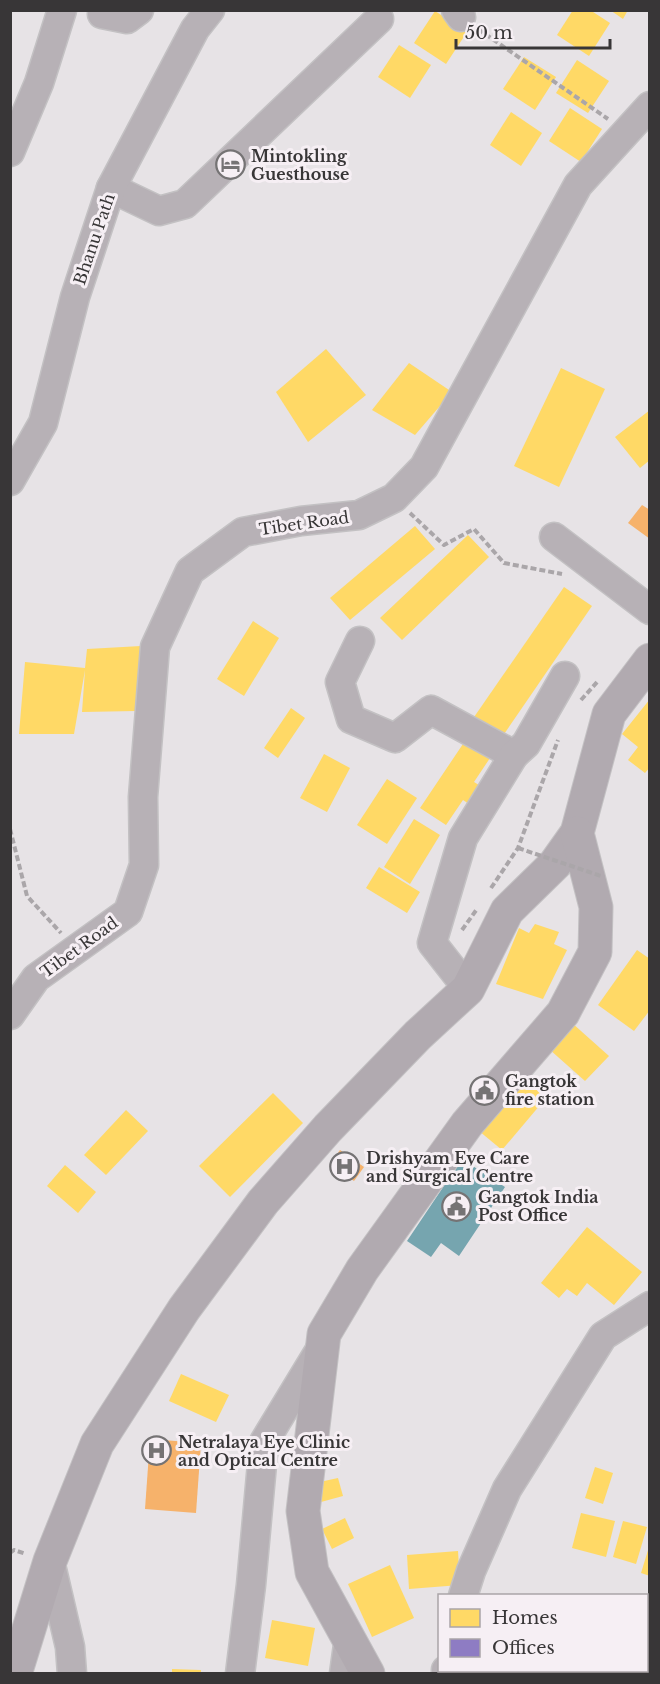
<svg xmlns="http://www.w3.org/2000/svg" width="660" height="1684" viewBox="0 0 660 1684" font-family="'Libre Baskerville',serif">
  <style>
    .homes { fill: #ffd966 }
    .offices { fill: #8e7cc3 }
    .health { fill: #f6b26b }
    .public { fill: #76a5af }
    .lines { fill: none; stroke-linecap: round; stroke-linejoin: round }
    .minor-casing { stroke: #c3c1c3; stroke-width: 31 }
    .major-casing { stroke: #c3c1c3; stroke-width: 35 }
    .path { stroke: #aaa6a9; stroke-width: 4; stroke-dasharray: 6 3; stroke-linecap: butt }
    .minor { stroke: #b7b1b6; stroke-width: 28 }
    .major { stroke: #b1aab0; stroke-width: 33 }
    .path-bridge { stroke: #aaa6a9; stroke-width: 4; stroke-dasharray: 6 3; stroke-linecap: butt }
    .labels { text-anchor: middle; stroke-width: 6; stroke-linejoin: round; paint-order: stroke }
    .poi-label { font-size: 16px; font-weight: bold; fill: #383637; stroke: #f6eff4; text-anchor: start }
    .street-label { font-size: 16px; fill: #383637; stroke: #f6eff4 }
  </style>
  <rect width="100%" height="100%" fill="#e7e3e6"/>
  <g class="homes">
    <polygon points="573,10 590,10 610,23 589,56 557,35"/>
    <polygon points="610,10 628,10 623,19"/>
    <polygon points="435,11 467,32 446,64 414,43"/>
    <polygon points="399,45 431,65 410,98 378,77"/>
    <polygon points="524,57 556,77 535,110 503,89"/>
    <polygon points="577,60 609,81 588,113 556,93"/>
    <polygon points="570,108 602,129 581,162 549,141"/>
    <polygon points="511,112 542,133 521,166 490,145"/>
    <polygon points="326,349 366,395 308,442 276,392"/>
    <polygon points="409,363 452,392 415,435 372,410"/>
    <polygon points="561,368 605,389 559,487 514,466"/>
    <polygon points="650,410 650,460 640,468 615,437"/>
    <polygon points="415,526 435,549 350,620 330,598"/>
    <polygon points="468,535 489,557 402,640 380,618"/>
    <polygon points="564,587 592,606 500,740 472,720"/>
    <polygon points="253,621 279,638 244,696 217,679"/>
    <polygon points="141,646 136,711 82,712 85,670 74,734 19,734 25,662 85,668 87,649"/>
    <polygon points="650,699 650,767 645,773 628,760 638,747 622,734"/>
    <polygon points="291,708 305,718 278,758 264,748"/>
    <polygon points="467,738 492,755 474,782 487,790 475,808 463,800 446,825 420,808"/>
    <polygon points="324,754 350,768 327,812 300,798"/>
    <polygon points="387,779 417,798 387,844 357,825"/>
    <polygon points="414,819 440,835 410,884 384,867"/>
    <polygon points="379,867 420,892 407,913 366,888"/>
    <polygon points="535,924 559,932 554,944 567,950 543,999 496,984 519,928 529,933"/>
    <polygon points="637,950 650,959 650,1010 634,1031 598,1005"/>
    <polygon points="572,1023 609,1056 585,1081 549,1049"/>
    <polygon points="517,1073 546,1098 502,1150 473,1126"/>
    <polygon points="273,1093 303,1123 230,1197 199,1166"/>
    <polygon points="126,1110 148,1131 106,1175 84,1155"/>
    <polygon points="65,1165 96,1192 78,1213 47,1186"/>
    <polygon points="587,1227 642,1272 614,1305 587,1283 577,1296 567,1289 559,1298 541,1283"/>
    <polygon points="181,1374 229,1395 216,1422 169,1401"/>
    <polygon points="595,1467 613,1473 603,1504 585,1498"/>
    <polygon points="338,1478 343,1496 321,1502 315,1483"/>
    <polygon points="581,1513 615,1521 606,1557 572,1548"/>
    <polygon points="345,1518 354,1538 332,1549 322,1529"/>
    <polygon points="623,1521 647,1527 636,1564 613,1557"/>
    <polygon points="649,1547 650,1547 650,1576 641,1573"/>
    <polygon points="458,1551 460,1585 409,1589 407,1555"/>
    <polygon points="390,1565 414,1618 372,1637 348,1584"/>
    <polygon points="272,1620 315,1628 308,1666 265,1658"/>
    <polygon points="172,1669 201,1670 201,1674 172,1674"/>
  </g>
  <polygon class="offices" points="521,1670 563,1670 564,1674 523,1674"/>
  <g class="health">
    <polygon points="642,505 650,510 650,539 628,523"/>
    <polygon points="340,1150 364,1167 354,1181 330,1164"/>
    <polygon points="150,1439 201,1443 196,1513 145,1509"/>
  </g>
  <polygon class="public" points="462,1159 505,1187 459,1256 441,1243 431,1257 407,1241"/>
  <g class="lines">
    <defs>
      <g id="minor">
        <polyline points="103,10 102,14 127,19 139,10"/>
        <polyline points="456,10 461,17"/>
        <polyline points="10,152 39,83 62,10"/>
        <polyline points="111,188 159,211 185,204 379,19"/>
        <polyline points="10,481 43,423 75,297 111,188 195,29 210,10"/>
        <polyline points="554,537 650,610"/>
        <polyline points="360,641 340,682 351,719 395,738 431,710 514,755"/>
        <polyline points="468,989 432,943 463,838 514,755 526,744 565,676"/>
        <polyline points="10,1015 36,978 128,912 144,865 143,797 155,647 190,571 243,532 301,521 359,515 394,498 424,467 578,185 650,106"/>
        <polyline points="50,1561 70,1647 72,1674"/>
        <polyline points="463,1596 471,1571 507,1489 603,1336 650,1306"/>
        <polyline points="446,1670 446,1674"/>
        <polyline points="240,1674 251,1585 264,1442 321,1348"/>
        <polyline points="344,1674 349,1638"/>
      </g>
      <g id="major">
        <polyline points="15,1674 50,1561 97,1444 184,1309 263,1202 328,1128 418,1035 468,989 507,911 555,864 577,833 609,714 650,660"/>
        <polyline points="368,1674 312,1572 303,1511 324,1334 362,1270 467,1124 563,1013 595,952 596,907 577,833"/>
      </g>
    </defs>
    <use href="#minor" class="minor-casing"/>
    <use href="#major" class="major-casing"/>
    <g class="path">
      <polyline points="478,29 608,119"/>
      <polyline points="410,513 444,545 474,529 504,563 562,574"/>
      <polyline points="581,700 598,681"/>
      <polyline points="10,829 27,896 61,933"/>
      <polyline points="491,888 518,848 558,740"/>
      <polyline points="462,930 477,909"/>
      <polyline points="10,1553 14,1550 26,1554"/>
    </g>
    <use href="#minor" class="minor"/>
    <use href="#major" class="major"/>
    <polyline class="path-bridge" points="518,848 601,876"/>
  </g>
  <defs>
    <symbol id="hotel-ring" viewBox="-11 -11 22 22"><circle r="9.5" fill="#f6eff4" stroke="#757374" stroke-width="1.5"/><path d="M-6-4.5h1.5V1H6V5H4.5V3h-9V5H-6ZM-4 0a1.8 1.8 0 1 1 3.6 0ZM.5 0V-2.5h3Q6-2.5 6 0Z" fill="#757374"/></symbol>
    <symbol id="civic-ring" viewBox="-11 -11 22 22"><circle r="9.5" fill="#f6eff4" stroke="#757374" stroke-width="1.5"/><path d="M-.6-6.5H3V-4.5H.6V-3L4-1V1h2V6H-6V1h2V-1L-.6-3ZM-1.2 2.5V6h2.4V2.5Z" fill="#757374"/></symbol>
    <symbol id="hospital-ring" viewBox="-11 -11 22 22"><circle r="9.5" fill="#f6eff4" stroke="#757374" stroke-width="1.5"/><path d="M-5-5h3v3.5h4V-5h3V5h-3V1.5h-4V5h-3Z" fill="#757374"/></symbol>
  </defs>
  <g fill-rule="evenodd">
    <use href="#hotel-ring" x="214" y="148" width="33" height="33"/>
    <use href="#civic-ring" x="468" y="1074" width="33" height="33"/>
    <use href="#hospital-ring" x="328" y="1150" width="33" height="33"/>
    <use href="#civic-ring" x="440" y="1190" width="33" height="33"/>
    <use href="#hospital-ring" x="140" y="1434" width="33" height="33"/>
  </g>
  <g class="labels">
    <g class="poi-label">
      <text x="251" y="162">Mintokling<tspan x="251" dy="18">Guesthouse</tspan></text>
      <text x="505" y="1087">Gangtok<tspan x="505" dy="18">fire station</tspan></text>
      <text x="366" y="1164">Drishyam Eye Care<tspan x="366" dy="18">and Surgical Centre</tspan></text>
      <text x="478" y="1203">Gangtok India<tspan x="478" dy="18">Post Office</tspan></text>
      <text x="178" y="1448">Netralaya Eye Clinic<tspan x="178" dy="18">and Optical Centre</tspan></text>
    </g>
    <g class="street-label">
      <text transform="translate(94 239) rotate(-71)" y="6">Bhanu Path</text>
      <text transform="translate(304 523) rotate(-8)" y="6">Tibet Road</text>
      <text transform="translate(79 947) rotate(-36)" y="6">Tibet Road</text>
    </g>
  </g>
  <rect width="660" height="1684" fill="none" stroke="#383637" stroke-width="24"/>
  <rect x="438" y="1594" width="210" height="78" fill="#f6eff4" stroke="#aaa5a8" stroke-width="1.5"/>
  <rect x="450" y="1609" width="30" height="18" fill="#ffd966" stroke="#aaa5a8" stroke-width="1.5"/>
  <text x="492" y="1624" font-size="18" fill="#383637">Homes</text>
  <rect x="450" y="1639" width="30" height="18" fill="#8e7cc3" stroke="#aaa5a8" stroke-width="1.5"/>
  <text x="492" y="1654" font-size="18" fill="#383637">Offices</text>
  <path d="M456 39v9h154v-9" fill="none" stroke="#383637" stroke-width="3"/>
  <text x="465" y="39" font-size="18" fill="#383637" stroke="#f6eff4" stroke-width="4.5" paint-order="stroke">50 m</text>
</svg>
